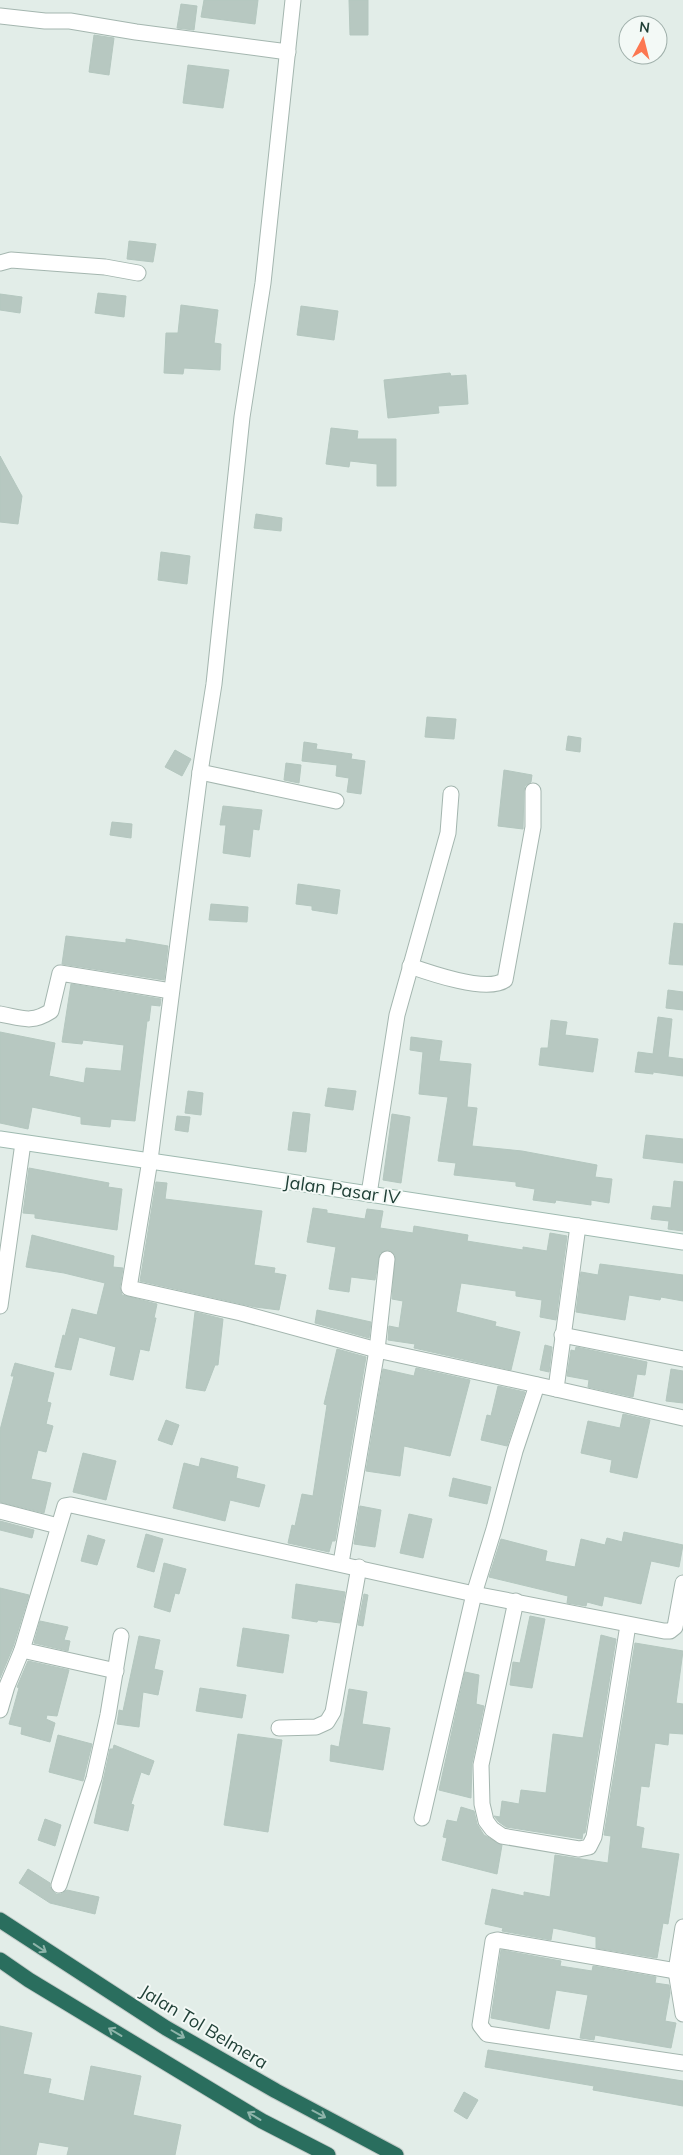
<svg xmlns="http://www.w3.org/2000/svg" width="683" height="2155" viewBox="0 0 683 2155" font-family="Mulish,sans-serif">
  <style>
    .building { fill: #b7c8c1; stroke: #b4c7bf }
    .lines { fill: none; stroke-linecap: round; stroke-linejoin: round }
    .street-casing { stroke: #a4b6af; stroke-width: 17 }
    .secondary-casing { stroke: #9fbab0; stroke-width: 17 }
    .highway-casing { stroke: #c1cac7; stroke-width: 17 }
    .street { stroke: #fff; stroke-width: 15 }
    .secondary { stroke: #fff; stroke-width: 15 }
    .highway { stroke: #2a6e5e; stroke-width: 15 }
    .oneway { stroke: #8eb4aa }
    .labels { text-anchor: middle; stroke-width: 4; stroke-linejoin: round; paint-order: stroke }
    .street-label { font-size: 18px; fill: #204037; stroke: #f3f9f6 }
  </style>
  <rect width="100%" height="100%" fill="#e2ede8"/>
  <g class="building">
    <polygon points="204,0 258,0 255,24 201,17"/>
    <polygon points="349,0 368,0 368,35 350,35"/>
    <polygon points="181,4 197,6 194,30 177,28"/>
    <polygon points="94,35 114,38 109,75 89,72"/>
    <polygon points="188,65 229,70 223,108 183,103"/>
    <polygon points="129,241 156,244 153,262 127,259"/>
    <polygon points="98,293 126,296 124,317 95,313"/>
    <polygon points="0,294 22,297 20,313 0,310"/>
    <polygon points="181,305 218,310 214,343 221,344 220,370 184,368 183,374 164,373 166,333 178,333"/>
    <polygon points="301,306 338,311 334,340 297,335"/>
    <polygon points="450,373 451,376 466,375 468,404 438,406 439,413 388,418 384,380"/>
    <polygon points="331,428 358,431 357,439 396,439 396,486 377,486 377,464 350,461 349,467 326,464"/>
    <polygon points="0,456 22,496 18,524 0,522"/>
    <polygon points="256,514 282,518 281,531 254,528"/>
    <polygon points="161,552 190,556 187,584 158,580"/>
    <polygon points="427,717 456,719 454,739 425,737"/>
    <polygon points="568,736 581,738 580,752 566,750"/>
    <polygon points="304,742 317,744 316,749 352,754 351,759 365,761 361,794 347,792 349,778 336,776 337,765 302,761"/>
    <polygon points="175,750 191,759 182,776 165,767"/>
    <polygon points="286,763 301,765 299,783 284,780"/>
    <polygon points="504,770 532,775 531,782 525,786 524,791 523,829 498,826"/>
    <polygon points="223,806 262,810 259,830 253,829 250,857 223,853 226,825 220,825"/>
    <polygon points="112,822 132,824 131,838 110,835"/>
    <polygon points="298,884 340,890 337,914 312,910 312,906 296,904"/>
    <polygon points="211,904 248,907 247,922 209,920"/>
    <polygon points="674,923 683,924 683,965 669,964"/>
    <polygon points="66,936 126,943 126,939 168,946 164,980 62,964"/>
    <polygon points="71,984 161,999 160,1006 151,1005 149,1021 147,1021 135,1121 111,1119 110,1127 81,1124 81,1117 32,1107 28,1129 0,1123 0,1032 55,1043 49,1076 84,1083 86,1068 121,1071 124,1045 83,1040 82,1044 62,1042"/>
    <polygon points="668,990 683,992 683,1010 666,1008"/>
    <polygon points="658,1017 672,1019 668,1057 683,1059 683,1076 653,1072 653,1074 635,1072 638,1052 653,1054"/>
    <polygon points="551,1020 567,1022 565,1035 598,1039 593,1072 539,1065 541,1048 548,1048"/>
    <polygon points="411,1037 442,1041 439,1061 471,1064 467,1107 477,1108 472,1146 522,1151 597,1165 595,1177 612,1179 609,1203 591,1200 591,1205 556,1200 555,1203 533,1200 535,1189 516,1186 516,1182 454,1175 456,1163 438,1161 448,1097 419,1094 423,1052 410,1050"/>
    <polygon points="328,1088 356,1091 353,1110 325,1106"/>
    <polygon points="188,1091 203,1093 201,1115 185,1113"/>
    <polygon points="293,1112 310,1114 306,1152 288,1150"/>
    <polygon points="392,1114 410,1117 401,1183 383,1180"/>
    <polygon points="177,1116 190,1117 188,1132 175,1130"/>
    <polygon points="646,1135 683,1139 683,1163 643,1158"/>
    <polygon points="29,1168 109,1183 108,1187 122,1189 117,1230 35,1218 35,1214 23,1213"/>
    <polygon points="674,1181 683,1182 683,1231 668,1229 669,1221 651,1219 653,1206 671,1208"/>
    <polygon points="156,1182 167,1183 165,1199 262,1211 254,1265 275,1268 274,1273 286,1275 279,1310 255,1307 140,1281"/>
    <polygon points="313,1208 327,1210 327,1213 365,1219 367,1209 383,1211 380,1228 413,1233 414,1226 468,1235 467,1241 523,1250 523,1247 547,1251 550,1233 567,1236 556,1320 540,1317 542,1300 516,1296 516,1291 461,1283 456,1312 496,1322 495,1326 520,1332 511,1370 414,1348 415,1344 388,1340 389,1326 399,1328 403,1301 392,1299 395,1255 388,1250 380,1253 375,1280 351,1277 349,1292 329,1289 336,1247 307,1242"/>
    <polygon points="32,1235 114,1256 113,1267 123,1268 120,1287 122,1295 157,1304 154,1318 156,1318 149,1351 140,1349 133,1380 110,1375 116,1347 79,1337 71,1370 55,1367 63,1335 65,1336 72,1309 97,1315 105,1283 64,1273 26,1267"/>
    <polygon points="600,1264 683,1275 683,1301 661,1297 660,1300 629,1295 625,1320 576,1312 581,1272 598,1275"/>
    <polygon points="317,1310 371,1322 369,1338 315,1323"/>
    <polygon points="195,1312 223,1319 218,1365 215,1365 205,1391 186,1388"/>
    <polygon points="545,1345 552,1347 549,1372 540,1370"/>
    <polygon points="576,1347 647,1362 645,1375 637,1374 633,1397 588,1387 589,1380 567,1376 571,1350 575,1351"/>
    <polygon points="337,1349 366,1357 335,1541 332,1541 329,1552 288,1543 292,1525 295,1526 302,1494 313,1496 327,1405 324,1404"/>
    <polygon points="15,1363 54,1373 47,1402 51,1403 46,1424 53,1426 46,1452 38,1450 31,1479 51,1483 44,1513 0,1502 0,1430 14,1376 11,1376"/>
    <polygon points="416,1368 470,1380 450,1456 404,1446 400,1476 366,1471 383,1369 414,1376"/>
    <polygon points="671,1369 683,1371 683,1403 666,1401"/>
    <polygon points="498,1386 525,1392 507,1446 481,1440 487,1415 491,1416"/>
    <polygon points="623,1414 650,1420 637,1478 610,1472 612,1460 581,1453 588,1421 620,1428"/>
    <polygon points="166,1420 179,1425 172,1445 158,1440"/>
    <polygon points="83,1453 116,1461 106,1500 73,1492"/>
    <polygon points="201,1458 238,1467 236,1478 265,1485 259,1507 230,1500 225,1521 173,1508 184,1463 199,1467"/>
    <polygon points="453,1478 491,1487 487,1504 449,1496"/>
    <polygon points="360,1506 381,1510 375,1547 354,1544"/>
    <polygon points="409,1514 432,1519 423,1558 400,1553"/>
    <polygon points="0,1521 34,1530 32,1538 0,1530"/>
    <polygon points="624,1532 683,1545 679,1567 651,1561 641,1604 604,1596 602,1606 587,1602 586,1606 567,1603 568,1596 489,1577 501,1539 547,1551 545,1561 575,1567 581,1539 605,1545 607,1538 622,1542"/>
    <polygon points="146,1534 163,1539 154,1572 137,1567"/>
    <polygon points="88,1535 105,1540 97,1565 81,1561"/>
    <polygon points="164,1563 186,1569 179,1594 175,1593 170,1612 154,1607"/>
    <polygon points="296,1584 345,1592 340,1623 318,1620 317,1622 292,1618"/>
    <polygon points="0,1588 29,1595 13,1647 0,1678"/>
    <polygon points="364,1594 368,1595 363,1626 358,1625"/>
    <polygon points="530,1616 545,1619 532,1688 510,1685 513,1662 520,1663"/>
    <polygon points="40,1621 68,1627 64,1640 70,1641 68,1651 34,1643"/>
    <polygon points="243,1628 289,1635 283,1673 237,1666"/>
    <polygon points="601,1635 616,1639 585,1833 583,1833 582,1839 506,1827 499,1822 494,1816 500,1817 502,1801 519,1804 521,1790 546,1793 553,1734 583,1738"/>
    <polygon points="139,1636 160,1640 154,1669 163,1671 158,1695 143,1692 139,1727 117,1724 119,1710 123,1711"/>
    <polygon points="635,1643 683,1651 676,1703 683,1704 683,1734 669,1733 668,1745 655,1743 649,1787 641,1786 636,1826 644,1828 641,1848 679,1854 668,1924 663,1923 657,1958 596,1948 596,1937 553,1928 551,1940 502,1931 503,1928 485,1924 492,1889 524,1896 524,1892 550,1897 555,1855 608,1863 611,1836 604,1835"/>
    <polygon points="28,1661 69,1670 57,1716 47,1715 46,1719 55,1723 50,1742 21,1734 22,1727 9,1724 19,1688 17,1687"/>
    <polygon points="465,1672 479,1675 476,1704 484,1706 472,1763 471,1798 439,1790"/>
    <polygon points="200,1688 246,1695 242,1718 196,1711"/>
    <polygon points="349,1689 367,1692 362,1724 390,1728 383,1770 330,1761 331,1745 339,1747"/>
    <polygon points="238,1734 282,1740 268,1832 224,1825"/>
    <polygon points="58,1735 92,1744 83,1781 49,1772"/>
    <polygon points="114,1745 154,1761 149,1775 141,1772 131,1804 134,1805 128,1831 94,1823 110,1749 113,1749"/>
    <polygon points="461,1807 474,1811 477,1824 484,1835 502,1845 497,1874 442,1860 447,1838 443,1837 447,1820 457,1822"/>
    <polygon points="45,1819 61,1825 55,1846 38,1840"/>
    <polygon points="28,1869 50,1883 50,1887 56,1894 61,1894 67,1890 99,1897 95,1914 50,1903 19,1883"/>
    <polygon points="501,1950 561,1961 560,1966 592,1971 593,1966 656,1977 655,1983 669,1985 670,1993 665,2021 676,2023 671,2048 595,2035 594,2040 580,2038 588,1995 556,1990 549,2029 491,2018"/>
    <polygon points="0,2026 32,2033 23,2074 51,2079 48,2093 84,2101 91,2066 141,2076 133,2115 181,2125 175,2155 67,2155 69,2147 39,2142 36,2155 0,2155"/>
    <polygon points="488,2050 683,2081 683,2106 593,2090 594,2086 485,2067"/>
    <polygon points="464,2092 478,2100 467,2119 454,2111"/>
  </g>
  <g class="lines">
    <defs>
      <g id="street">
        <polyline points="293,0 263,283 242,417 214,684 200,772 336,801"/>
        <polyline points="0,16 45,21 70,21 136,32 288,52"/>
        <polyline points="0,263 11,260 105,267 138,273"/>
        <polyline points="200,772 150,1160 129,1288 241,1313 377,1350 556,1389"/>
        <path d="M410 966C430 973 487 993 505 980L533 827V791"/>
        <path d="M0 1014C22 1018 31 1024 51 1011L60 973 171 991"/>
        <polyline points="369,1194 397,1015 448,833 451,794"/>
        <polyline points="578,1226 556,1389 683,1418"/>
        <polyline points="0,1306 23,1143"/>
        <polyline points="562,1335 683,1359"/>
        <polyline points="0,1511 58,1526"/>
        <polyline points="341,1563 377,1350 387,1259"/>
        <polyline points="516,1601 481,1765 482,1804 486,1821 492,1829 502,1836 579,1849 589,1847 594,1837 628,1625"/>
        <polyline points="22,1650 116,1671"/>
        <polyline points="0,1710 7,1686 22,1650 65,1506 71,1505 474,1594 664,1631 670,1631 675,1627 683,1583"/>
        <polyline points="279,1728 316,1727 327,1722 333,1712 359,1567"/>
        <polyline points="422,1818 474,1594 494,1529 515,1451 537,1385"/>
        <polyline points="59,1885 94,1778 108,1715 121,1636"/>
        <polyline points="683,1927 676,1971 497,1940 493,1941 480,2025 487,2034 683,2063"/>
        <polyline points="676,1971 683,2014"/>
      </g>
      <polyline id="secondary" points="0,1139 225,1172 683,1242"/>
      <g id="highway">
        <polyline points="0,1920 166,2028 276,2091 396,2155"/>
        <polyline points="0,1960 29,1980 262,2121 328,2155"/>
      </g>
    </defs>
    <use href="#street" class="street-casing"/>
    <use href="#secondary" class="secondary-casing"/>
    <use href="#highway" class="highway-casing"/>
    <use href="#street" class="street"/>
    <use href="#secondary" class="secondary"/>
    <use href="#highway" class="highway"/>
  </g>
  <defs><path id="oneway-shaft" d="M-6 0H5M1.5-3L5.5 0L1.5 3" fill="none" stroke-width="1.6" stroke-linecap="round" stroke-linejoin="round" transform="scale(1.25)"/></defs>
  <g class="oneway">
    <use href="#oneway-shaft" transform="translate(40 1948) rotate(34)"/>
    <use href="#oneway-shaft" transform="translate(115 2032) rotate(-149)"/>
    <use href="#oneway-shaft" transform="translate(178 2034) rotate(30)"/>
    <use href="#oneway-shaft" transform="translate(319 2114) rotate(28)"/>
    <use href="#oneway-shaft" transform="translate(254 2116) rotate(-149)"/>
  </g>
  <g class="labels">
    <g class="street-label">
      <text transform="translate(342 1190) rotate(8)" y="6">Jalan Pasar IV</text>
      <text transform="translate(204 2027) rotate(31)" y="6">Jalan Tol Belmera</text>
    </g>
  </g>
  <g transform="translate(643 40) rotate(7)"><circle r="24" fill="#f3f9f6" stroke="#9fafaa"/>
  <path d="M0-4L9 19L0 12L-9 19Z" fill="#fc7751"/>
  <text y="-8" font-size="14" font-weight="bold" text-anchor="middle" fill="#204037">N</text>
  </g>
</svg>
